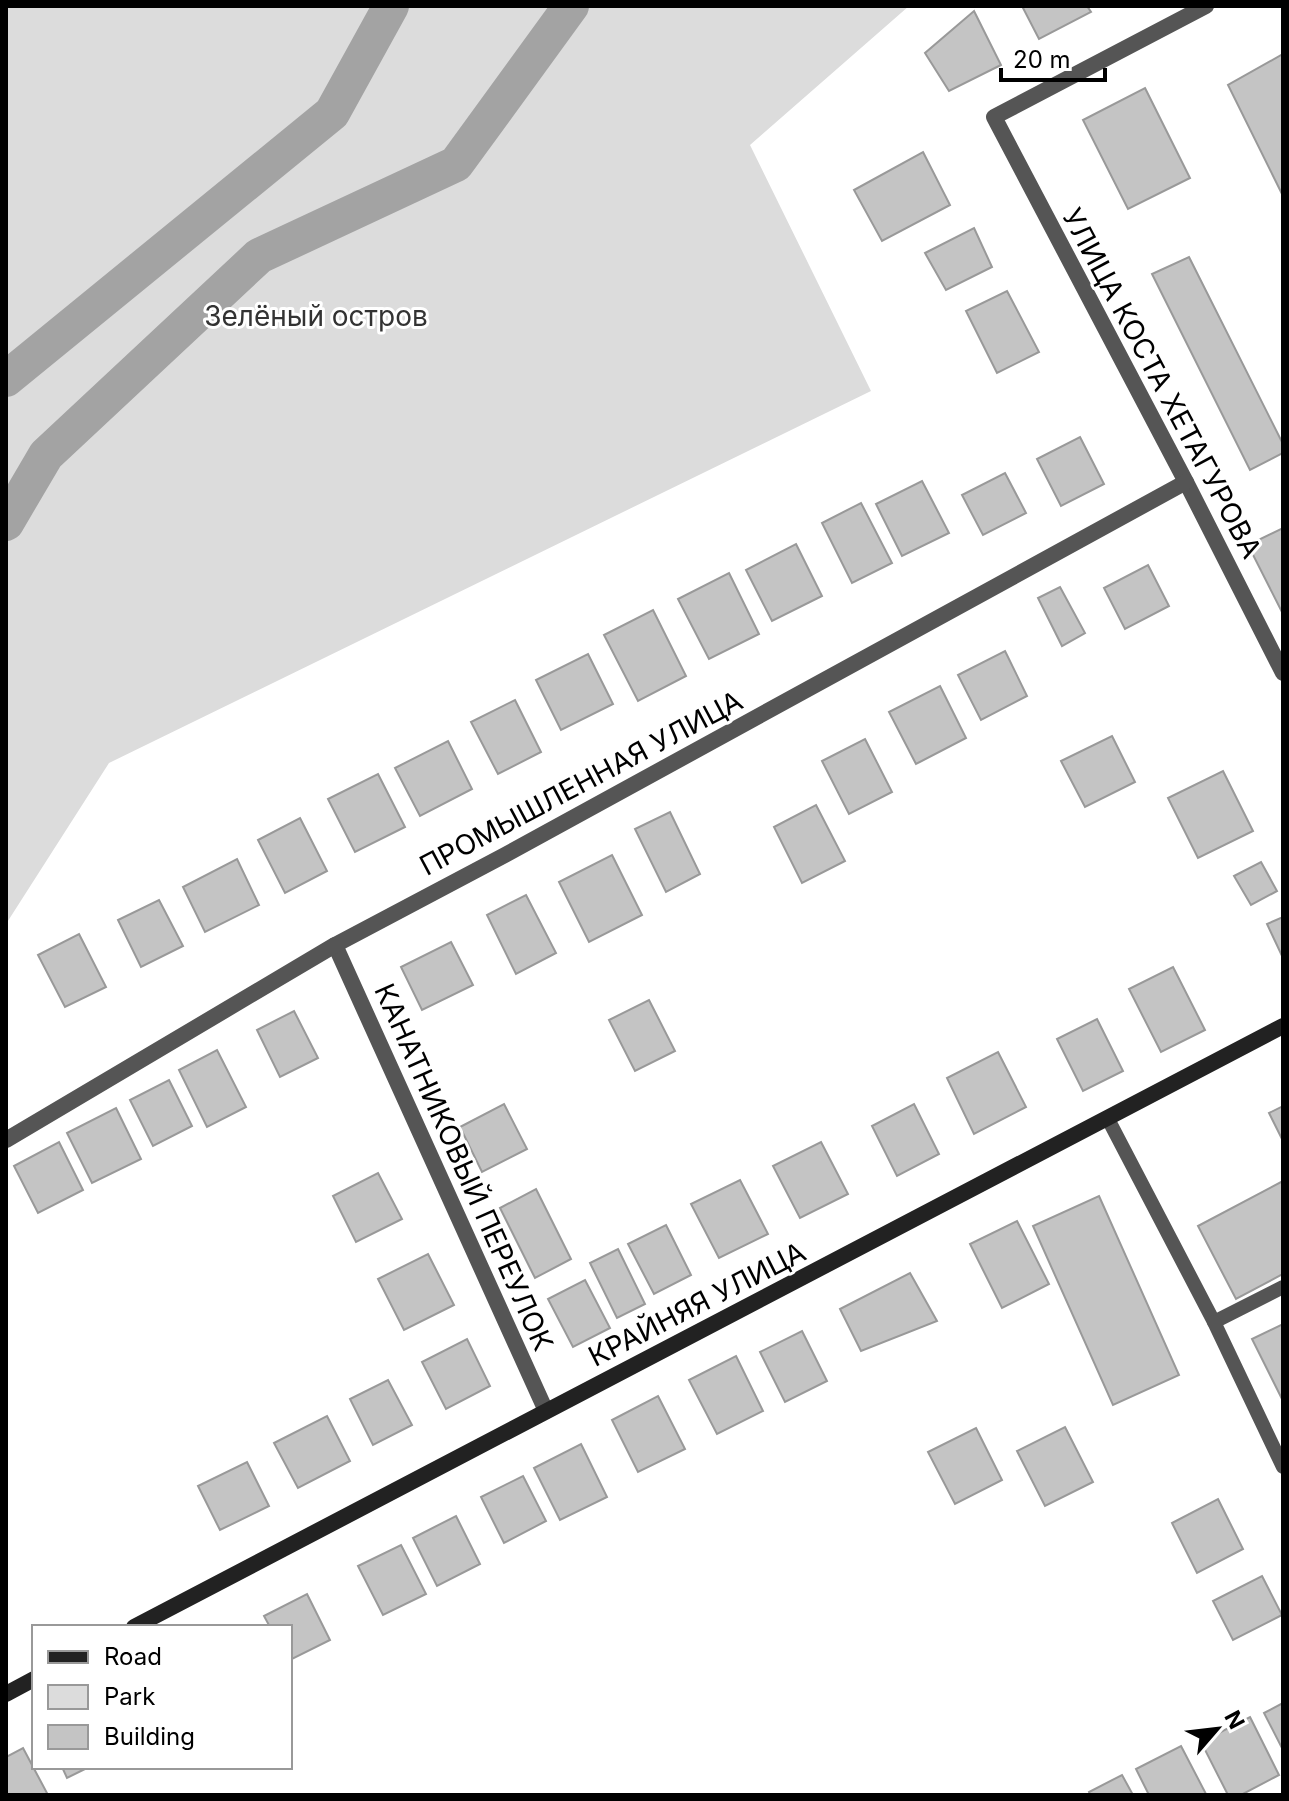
<svg xmlns="http://www.w3.org/2000/svg" width="1289" height="1801" viewBox="0 0 1289 1801" font-family="Inter,sans-serif">
  <style>
    .green { fill: #dcdcdc }
    .lines { fill: none; stroke-linecap: round; stroke-linejoin: round }
    .canal { stroke: #a3a3a3; stroke-width: 36 }
    .building { fill: #c4c4c4; stroke: #999; stroke-width: 2 }
    .lane { stroke: #555; stroke-width: 14 }
    .street { stroke: #555; stroke-width: 16 }
    .secondary { stroke: #222; stroke-width: 16 }
    .labels { text-anchor: middle; stroke-width: 6; stroke-linejoin: round; paint-order: stroke }
    .park-label { font-size: 28px; fill: #333; stroke: #fff }
    .street-label { font-size: 28px; fill: #000; stroke: #fff }
  </style>
  <rect width="100%" height="100%" fill="#fff"/>
  <polygon class="green" points="6,6 909,6 750,145 871,391 109,763 6,924"/>
  <g class="lines">
    <g class="canal">
      <polyline points="6,379 332,113 391,6"/>
      <polyline points="6,523 46,455 259,256 456,164 571,6"/>
    </g>
  </g>
  <g class="building">
    <polygon points="1022,6 1087,6 1091,12 1039,39"/>
    <polygon points="974,11 1001,65 949,91 925,53"/>
    <polygon points="1283,54 1283,196 1228,85"/>
    <polygon points="1145,88 1190,178 1128,209 1083,120"/>
    <polygon points="923,152 950,205 882,241 854,190"/>
    <polygon points="974,228 992,267 946,290 925,253"/>
    <polygon points="1189,257 1283,444 1283,453 1250,470 1152,274"/>
    <polygon points="1007,291 1039,352 997,373 966,311"/>
    <polygon points="1080,437 1104,484 1061,506 1037,459"/>
    <polygon points="1005,473 1026,513 983,535 962,495"/>
    <polygon points="922,481 949,533 902,556 876,504"/>
    <polygon points="861,503 892,563 852,583 822,523"/>
    <polygon points="1283,528 1283,614 1248,545"/>
    <polygon points="796,544 822,596 772,621 746,570"/>
    <polygon points="1148,565 1169,606 1125,629 1104,588"/>
    <polygon points="729,573 759,634 709,659 678,599"/>
    <polygon points="1060,587 1085,633 1062,646 1038,598"/>
    <polygon points="653,610 686,676 638,701 604,635"/>
    <polygon points="1005,651 1027,696 981,720 958,675"/>
    <polygon points="588,654 613,704 561,730 536,680"/>
    <polygon points="940,686 966,738 916,764 889,712"/>
    <polygon points="515,700 541,752 498,774 471,722"/>
    <polygon points="1112,736 1135,782 1085,807 1061,761"/>
    <polygon points="865,739 892,792 849,814 822,761"/>
    <polygon points="448,741 472,789 420,816 395,768"/>
    <polygon points="1223,771 1253,831 1198,858 1168,798"/>
    <polygon points="378,774 405,827 355,852 328,799"/>
    <polygon points="816,805 845,861 802,883 774,827"/>
    <polygon points="670,812 700,874 666,892 635,829"/>
    <polygon points="300,818 327,871 285,893 258,840"/>
    <polygon points="612,855 642,915 589,942 559,882"/>
    <polygon points="237,859 259,905 205,932 183,887"/>
    <polygon points="1261,862 1277,891 1251,905 1234,876"/>
    <polygon points="526,895 556,953 516,974 487,915"/>
    <polygon points="159,900 183,946 141,967 118,920"/>
    <polygon points="1283,917 1283,958 1267,924"/>
    <polygon points="79,934 106,987 65,1007 38,955"/>
    <polygon points="451,942 473,985 422,1010 401,967"/>
    <polygon points="1173,967 1205,1030 1161,1052 1129,989"/>
    <polygon points="649,1000 675,1051 635,1071 609,1020"/>
    <polygon points="294,1011 318,1058 280,1077 257,1030"/>
    <polygon points="1097,1019 1123,1071 1083,1091 1057,1039"/>
    <polygon points="217,1050 246,1107 207,1127 179,1070"/>
    <polygon points="998,1052 1026,1107 974,1134 947,1078"/>
    <polygon points="169,1080 192,1126 153,1146 130,1100"/>
    <polygon points="504,1104 527,1149 482,1172 460,1127"/>
    <polygon points="914,1104 939,1154 897,1176 872,1126"/>
    <polygon points="1283,1106 1283,1141 1269,1113"/>
    <polygon points="116,1108 141,1159 92,1183 67,1133"/>
    <polygon points="59,1142 83,1190 38,1213 14,1166"/>
    <polygon points="821,1142 848,1194 800,1218 773,1166"/>
    <polygon points="378,1173 402,1219 356,1242 333,1196"/>
    <polygon points="740,1180 768,1234 719,1258 691,1204"/>
    <polygon points="1283,1181 1283,1274 1236,1299 1198,1226"/>
    <polygon points="536,1189 571,1259 535,1278 500,1208"/>
    <polygon points="1099,1196 1179,1375 1113,1405 1033,1226"/>
    <polygon points="1017,1221 1049,1284 1002,1308 970,1244"/>
    <polygon points="666,1225 691,1275 654,1294 628,1244"/>
    <polygon points="618,1249 645,1304 617,1318 590,1263"/>
    <polygon points="428,1254 454,1305 404,1330 378,1279"/>
    <polygon points="910,1273 937,1321 861,1351 840,1309"/>
    <polygon points="585,1280 610,1328 573,1347 548,1299"/>
    <polygon points="1283,1324 1283,1401 1252,1339"/>
    <polygon points="802,1331 827,1381 785,1402 760,1352"/>
    <polygon points="467,1339 490,1386 446,1409 422,1362"/>
    <polygon points="736,1356 763,1411 717,1434 689,1380"/>
    <polygon points="388,1380 412,1425 373,1445 350,1399"/>
    <polygon points="658,1396 685,1449 638,1472 612,1420"/>
    <polygon points="327,1416 350,1461 298,1488 274,1443"/>
    <polygon points="1065,1427 1093,1482 1045,1506 1017,1451"/>
    <polygon points="976,1428 1002,1480 955,1504 928,1452"/>
    <polygon points="581,1444 607,1497 560,1520 534,1468"/>
    <polygon points="247,1462 269,1506 220,1530 198,1486"/>
    <polygon points="523,1476 546,1521 504,1543 481,1497"/>
    <polygon points="1218,1499 1243,1549 1197,1573 1172,1523"/>
    <polygon points="456,1516 480,1564 437,1586 413,1538"/>
    <polygon points="401,1545 426,1594 383,1615 358,1566"/>
    <polygon points="1262,1576 1282,1615 1233,1640 1213,1601"/>
    <polygon points="307,1594 330,1640 290,1660 290,1627 270,1627 264,1616"/>
    <polygon points="1283,1703 1283,1750 1264,1713"/>
    <polygon points="1250,1717 1279,1775 1241,1795 1228,1795 1201,1742"/>
    <polygon points="1181,1746 1206,1794 1149,1795 1136,1769"/>
    <polygon points="23,1748 48,1795 6,1795 6,1757"/>
    <polygon points="62,1767 89,1767 67,1778"/>
    <polygon points="1122,1775 1133,1795 1090,1795 1089,1792"/>
  </g>
  <g class="lines">
    <g class="lane">
      <polyline points="1108,1119 1214,1322 1283,1287"/>
      <polyline points="1214,1322 1283,1467"/>
    </g>
    <g class="street">
      <polyline points="1206,6 994,117 1186,482 1283,673"/>
      <polyline points="335,945 546,1411"/>
      <polyline points="6,1140 335,945 505,855 1186,482"/>
    </g>
    <g class="secondary">
      <polyline points="134,1627 1283,1026"/>
      <polyline points="6,1694 34,1679"/>
    </g>
  </g>
  <g class="labels">
    <g class="park-label">
      <text x="316" y="326">Зелёный остров</text>
    </g>
    <g class="street-label">
      <text transform="translate(1162 383) rotate(62)" y="10">УЛИЦА КОСТА ХЕТАГУРОВА</text>
      <text transform="translate(581 783) rotate(-28)" y="10">ПРОМЫШЛЕННАЯ УЛИЦА</text>
      <text transform="translate(464 1167) rotate(66)" y="10">КАНАТНИКОВЫЙ ПЕРЕУЛОК</text>
      <text transform="translate(697 1304) rotate(-27)" y="10">КРАЙНЯЯ УЛИЦА</text>
    </g>
  </g>
  <rect width="1289" height="1801" fill="none" stroke="#000000" stroke-width="16"/>
  <rect x="32" y="1625" width="260" height="144" fill="#ffffff" stroke="#999999" stroke-width="2"/>
  <rect x="48" y="1651" width="40" height="12" fill="#222222" stroke="#999999" stroke-width="2"/>
  <text x="104" y="1665" font-size="24" fill="#000000">Road</text>
  <rect x="48" y="1685" width="40" height="24" fill="#dcdcdc" stroke="#999999" stroke-width="2"/>
  <text x="104" y="1705" font-size="24" fill="#000000">Park</text>
  <rect x="48" y="1725" width="40" height="24" fill="#c4c4c4" stroke="#999999" stroke-width="2"/>
  <text x="104" y="1745" font-size="24" fill="#000000">Building</text>
  <g transform="translate(1217 1729) rotate(62)" stroke="#ffffff" stroke-width="6" paint-order="stroke">
  <path d="M0-6L14 30L0 20L-14 30Z" fill="#000000"/>
  <text y="-12" font-size="22" font-weight="bold" text-anchor="middle" fill="#000000">N</text>
  </g>
  <path d="M1001 68v12h104v-12" fill="none" stroke="#000000" stroke-width="4"/>
  <text x="1013" y="68" font-size="24" fill="#000000" stroke="#ffffff" stroke-width="6" paint-order="stroke">20 m</text>
</svg>
